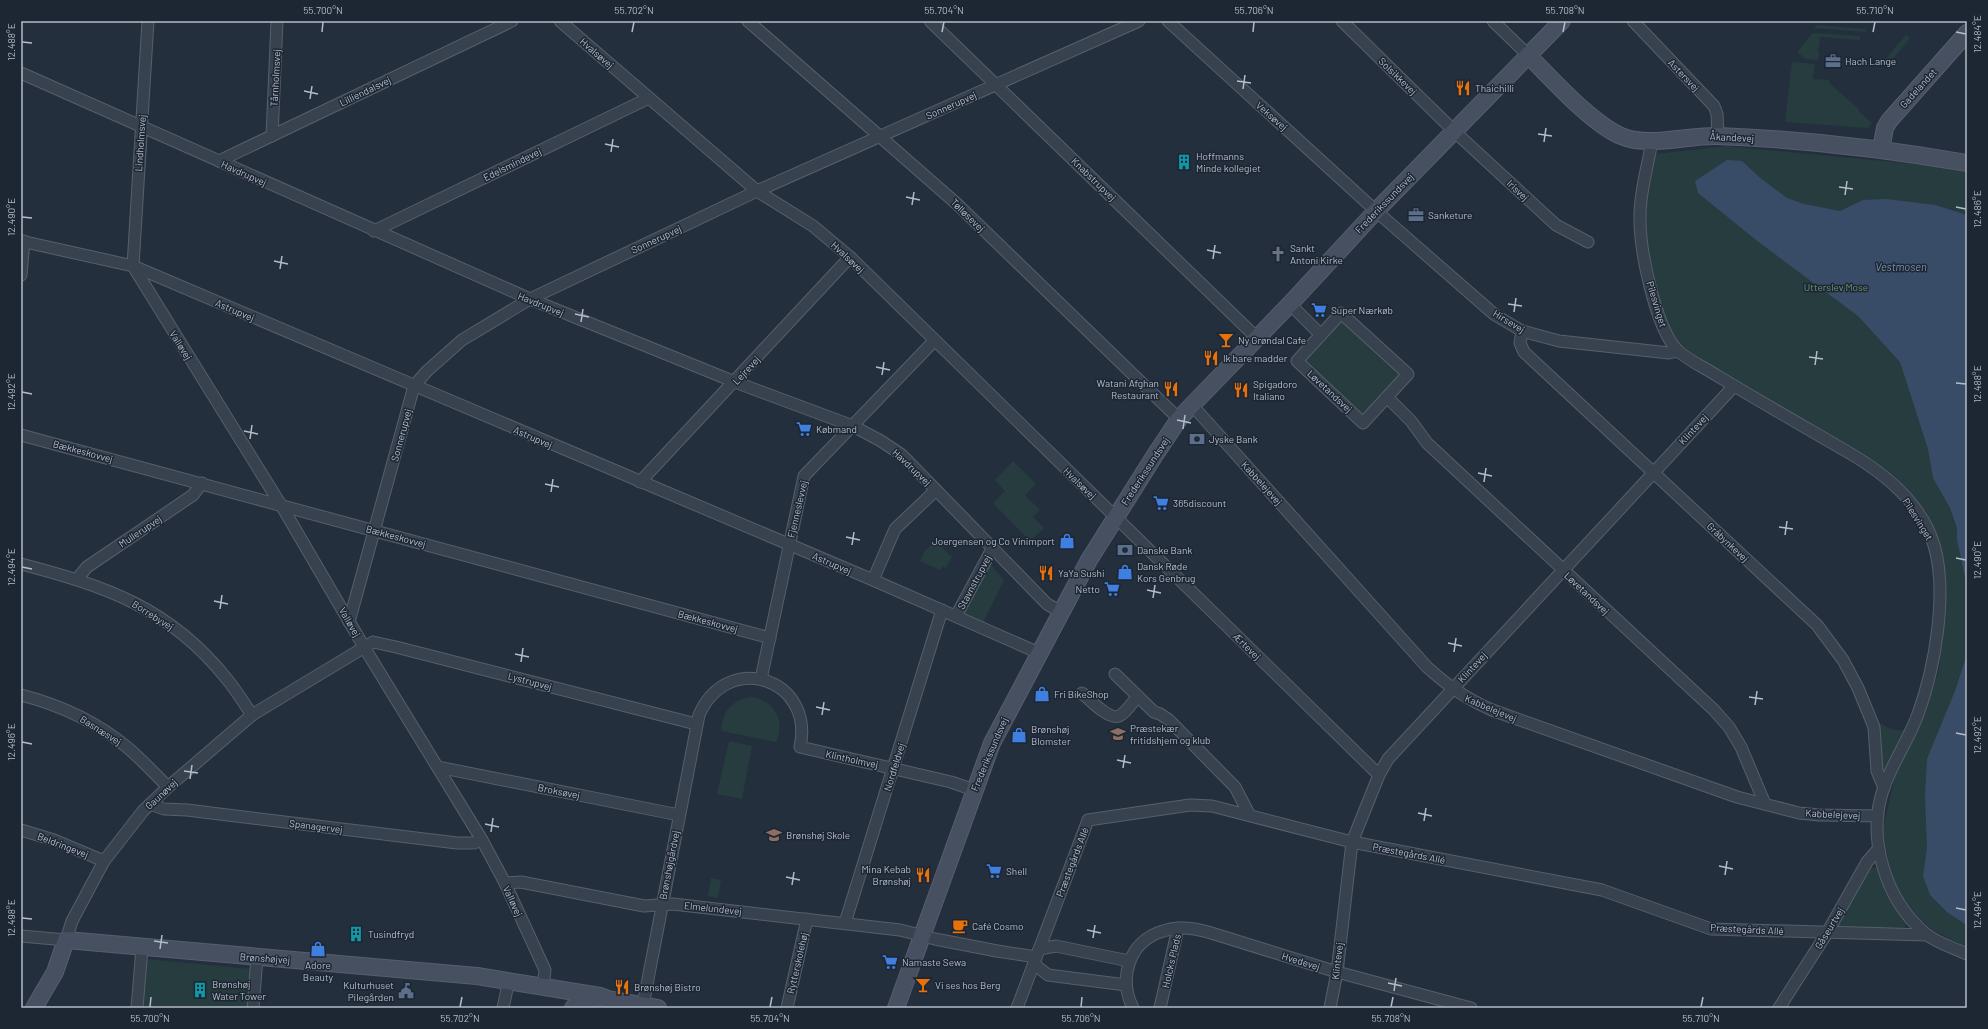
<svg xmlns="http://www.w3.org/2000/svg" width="1988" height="1029" viewBox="0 0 1988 1029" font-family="Barlow,sans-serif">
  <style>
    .green { fill: #263c3f }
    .water { fill: #394c67 }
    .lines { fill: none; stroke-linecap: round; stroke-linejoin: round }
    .street-casing { stroke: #565f6c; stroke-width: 13 }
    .secondary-casing { stroke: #565f6c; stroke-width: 18 }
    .street { stroke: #38414e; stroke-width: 11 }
    .secondary { stroke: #465061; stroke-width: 16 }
    .ticks { fill: none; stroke: #b4bcc9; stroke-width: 1.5 }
    .labels { text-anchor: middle; stroke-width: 3; stroke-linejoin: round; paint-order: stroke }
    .street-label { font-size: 10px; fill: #b4bcc9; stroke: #1d2633 }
    .poi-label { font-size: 10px; fill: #b4bcc9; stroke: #1d2633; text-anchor: start }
    .park-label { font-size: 10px; fill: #6b9a76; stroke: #1d2633 }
    .water-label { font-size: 11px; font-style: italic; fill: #7c92b1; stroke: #1d2633 }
    .neatline { fill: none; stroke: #b4bcc9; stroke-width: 1.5 }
    .ticks-label { font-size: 10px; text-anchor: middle; fill: #b4bcc9 }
  </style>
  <rect width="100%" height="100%" fill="#242f3e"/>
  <g class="green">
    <polygon points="1817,25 1867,29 1865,32 1814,28"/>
    <polygon points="1813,33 1860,36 1860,40 1820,37 1819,47 1817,48 1819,52 1818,60 1806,59 1797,52"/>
    <polygon points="1906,35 1910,38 1889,64 1883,62"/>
    <polygon points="1792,62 1815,64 1813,79 1829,80 1829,83 1859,109 1858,111 1872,123 1868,128 1785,122"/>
    <polygon points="1726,146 1967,169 1967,947 1932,930 1910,909 1891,879 1883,829 1894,780 1919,725 1938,674 1946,606 1944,562 1926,511 1895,478 1859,451 1686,352 1668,326 1647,258 1644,213 1655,154"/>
    <polygon points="1344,318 1403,375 1364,416 1302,362"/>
    <polygon points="1013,461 1036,484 1025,495 1040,510 1033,517 1044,528 1030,541 993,503 1005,491 995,480"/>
    <polygon points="935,541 952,557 946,568 943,566 940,570 920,561 924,552"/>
    <polygon points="989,563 1004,580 983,623 962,613"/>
    <path d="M750 697C774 699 786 720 776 742L721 731C722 712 732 700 750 697Z"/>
    <path d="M1910 722 1889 769 1885 770 1881 768 1879 725 1882 724C1889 729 1894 731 1903 730Z"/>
    <polygon points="729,741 752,746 742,799 717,794"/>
    <polygon points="1870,867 1877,868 1889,899 1909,922 1903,929 1835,927"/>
    <polygon points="711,878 721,880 718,898 708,896"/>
    <polygon points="146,959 252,969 248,1008 142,1008"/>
  </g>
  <g class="water">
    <polygon points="1727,160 1742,161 1759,177 1787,198 1804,204 1840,211 1863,200 1886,199 1935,205 1967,215 1967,586 1957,540 1957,528 1950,508 1933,478 1928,449 1900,362 1858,316 1756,240 1698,193 1695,181"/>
    <polygon points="1967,654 1967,925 1948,913 1930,895 1923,876 1927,848 1925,795 1927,759 1955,691"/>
  </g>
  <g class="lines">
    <defs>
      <g id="street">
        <polyline points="148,21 133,266 284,510 364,647 482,840 505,883 545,970 543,987"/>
        <polyline points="560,21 757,191 813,226 850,257 1379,775"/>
        <polyline points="748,21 957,204 1179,419"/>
        <polyline points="930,21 1257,338"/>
        <polyline points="1168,21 1376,211 1495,315 1522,331 1559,341 1669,353 1678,351"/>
        <polyline points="1342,21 1454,131 1556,225 1588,242"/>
        <polyline points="1493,21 1528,55"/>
        <polyline points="1633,21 1714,106 1717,114 1718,136"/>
        <polyline points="21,73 530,299 735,382 853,426 881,441 902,455 1047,604 1061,612"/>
        <polyline points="272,136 277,21"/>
        <path d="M1652 141C1648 165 1640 191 1640 215 1639 248 1655 326 1677 350 1687 360 1704 367 1716 375 1759 401 1803 426 1846 451 1883 472 1921 502 1934 545 1948 592 1935 668 1918 714 1909 739 1893 762 1884 787 1866 837 1885 900 1926 934 1937 943 1954 948 1967 954"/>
        <polyline points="219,161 512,21"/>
        <polyline points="374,231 649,98"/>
        <polyline points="21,241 133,266 873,580 1039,653"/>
        <polyline points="21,275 24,241"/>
        <polyline points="1290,304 1321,335"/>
        <polygon points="1341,313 1408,374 1363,423 1297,361"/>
        <polyline points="1522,331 1520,343 1524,352 1817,625 1843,660 1858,688 1874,727 1877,771 1884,788"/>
        <polyline points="1387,397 1411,421 1427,443 1714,710 1729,727 1741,747 1765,804"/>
        <path d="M1192 405 1427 667C1448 686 1465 698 1492 710L1737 797 1799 813 1819 815 1878 816"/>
        <polyline points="21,435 770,638"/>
        <polyline points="640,482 850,257"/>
        <path d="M21 564C105 586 169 607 226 678 236 690 244 703 252 715"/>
        <polyline points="77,579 87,567 193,495 202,483"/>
        <polyline points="873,580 895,529 936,490"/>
        <polyline points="956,616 992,549"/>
        <polyline points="349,622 414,386 427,371 462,340 530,299 757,191 1139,21"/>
        <polyline points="1115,674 1154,712 1160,714 1169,720 1235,787 1249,814"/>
        <polyline points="761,679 804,476 934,341"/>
        <path d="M1082 693C1090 700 1109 720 1119 716 1126 713 1132 703 1137 697"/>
        <path d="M21 695C60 705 97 722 128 748 142 760 155 774 168 787"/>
        <polyline points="438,767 679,815"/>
        <polyline points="150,804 164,809 187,810 457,843 474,843 482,840"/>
        <polyline points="21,830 54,840 104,861"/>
        <polyline points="505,883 521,882 644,906 673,904 900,930 935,939 997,951 1036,957"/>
        <polyline points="845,923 942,610"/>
        <polyline points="21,936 66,940 72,921 104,861 143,811 168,787 252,715 373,642 396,647 696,724"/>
        <polyline points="1039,949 1056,946 1129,961"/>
        <polyline points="1034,964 1048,975 1126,985"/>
        <path d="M643 1005 699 715C727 650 815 678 800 747L951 782 974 790"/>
        <polyline points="137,1008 142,948"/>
        <polyline points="253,1008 257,957"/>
        <polyline points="503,1008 509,980"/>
        <polyline points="787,1008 807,919"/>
        <polyline points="1017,1008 1088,820 1190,805 1212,806 1352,842 1602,890 1711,929 1927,935"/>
        <path d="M1133 1008C1118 978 1129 941 1163 931 1177 926 1194 928 1208 932L1337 972 1471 1008"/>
        <polyline points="1160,1008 1178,928"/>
        <polyline points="1330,1008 1337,972 1352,842 1379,775 1388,759 1734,386"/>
        <polyline points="1779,1008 1827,933 1867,862 1879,848"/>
      </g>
      <g id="secondary">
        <path d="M1528 55C1552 79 1591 123 1621 136 1649 148 1687 135 1717 136 1801 139 1885 149 1967 163"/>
        <polyline points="1881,149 1885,128 1889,121 1967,33"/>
        <polyline points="34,1008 55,972 66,940 477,976 600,996 608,999 658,1008"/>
        <polyline points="573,1008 581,999 596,998"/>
        <polyline points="896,1008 992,743 1089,560 1155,455 1179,419 1192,405 1290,304 1376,211 1562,21"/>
      </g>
    </defs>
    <use href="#street" class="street-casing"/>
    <use href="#secondary" class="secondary-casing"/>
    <use href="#street" class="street"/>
    <use href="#secondary" class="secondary"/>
  </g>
  <path class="ticks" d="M322 32 323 22M632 32 634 22M942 32 944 22M1253 32 1254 22M1563 32 1565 22M1873 32 1875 22M1956 32 1966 34M22 42 32 43M1237 81 1251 83M1243 89 1245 75M304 91 318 94M310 99 312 86M1538 134 1552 136M1544 142 1546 128M605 144 619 147M611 152 613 139M1839 187 1853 189M1845 195 1847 181M906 197 920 200M912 205 914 192M1956 207 1966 209M22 217 32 218M1207 250 1221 253M1213 259 1215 245M274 261 288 264M280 269 282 256M1508 304 1522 306M1514 312 1516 298M575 314 589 317M581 322 583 309M1809 357 1823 359M1815 365 1817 351M876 367 890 370M882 375 884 362M1956 383 1966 384M22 392 32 394M1177 420 1191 423M1183 429 1185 415M244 431 258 434M250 439 252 425M1478 473 1492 476M1484 482 1486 468M545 484 559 487M551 492 553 479M1779 527 1793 529M1785 535 1787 521M846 537 860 540M852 545 854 532M1956 558 1966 560M22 567 32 569M1147 590 1161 593M1153 598 1155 585M214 601 228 604M220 609 222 595M1448 643 1462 646M1454 652 1456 638M515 654 529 657M521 662 523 648M1749 697 1763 699M1755 705 1757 691M816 707 830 710M822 715 824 702M1956 733 1966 735M22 742 32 744M1117 760 1131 763M1123 768 1125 755M184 771 198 773M190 779 192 765M1418 813 1432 816M1424 821 1426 808M485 824 499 827M491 832 493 818M1719 866 1733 869M1725 875 1727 861M786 877 800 880M792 885 794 872M1956 908 1966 910M22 918 32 919M1087 930 1101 933M1093 938 1095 925M154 941 168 943M160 949 162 935M1388 983 1402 986M1394 991 1396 978M150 1007 151 997M460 1007 462 997M770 1007 772 997M1081 1007 1082 997M1391 1007 1393 997M1701 1007 1703 997"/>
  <defs>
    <symbol id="office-bare" viewBox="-9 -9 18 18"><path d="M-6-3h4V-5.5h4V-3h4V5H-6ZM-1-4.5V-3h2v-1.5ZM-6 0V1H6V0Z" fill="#5c6f8a" stroke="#1d2633" stroke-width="2.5" paint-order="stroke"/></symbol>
    <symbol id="restaurant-bare" viewBox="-9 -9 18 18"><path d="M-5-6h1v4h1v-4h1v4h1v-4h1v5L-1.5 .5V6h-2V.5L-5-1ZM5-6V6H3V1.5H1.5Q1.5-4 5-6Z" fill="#e8710a" stroke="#1d2633" stroke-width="2.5" paint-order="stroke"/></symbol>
    <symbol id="building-bare" viewBox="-9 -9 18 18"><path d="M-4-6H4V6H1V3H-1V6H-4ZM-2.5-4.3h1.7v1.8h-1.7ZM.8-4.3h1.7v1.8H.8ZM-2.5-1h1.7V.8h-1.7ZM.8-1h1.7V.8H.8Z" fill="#0f9aa8" stroke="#1d2633" stroke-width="2.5" paint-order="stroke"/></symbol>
    <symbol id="church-bare" viewBox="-9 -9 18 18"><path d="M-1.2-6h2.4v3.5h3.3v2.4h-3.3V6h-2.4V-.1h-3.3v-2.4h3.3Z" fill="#6b7280" stroke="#1d2633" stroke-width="2.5" paint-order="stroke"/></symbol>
    <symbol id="supermarket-bare" viewBox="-9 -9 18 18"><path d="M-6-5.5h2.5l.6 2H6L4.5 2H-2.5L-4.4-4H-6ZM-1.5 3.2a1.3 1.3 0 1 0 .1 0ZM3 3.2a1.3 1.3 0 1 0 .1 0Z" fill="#3f7fe0" stroke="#1d2633" stroke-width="2.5" paint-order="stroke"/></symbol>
    <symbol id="bar-bare" viewBox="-9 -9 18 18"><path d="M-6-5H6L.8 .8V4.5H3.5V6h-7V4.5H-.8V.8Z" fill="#e8710a" stroke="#1d2633" stroke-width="2.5" paint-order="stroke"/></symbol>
    <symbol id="bank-bare" viewBox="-9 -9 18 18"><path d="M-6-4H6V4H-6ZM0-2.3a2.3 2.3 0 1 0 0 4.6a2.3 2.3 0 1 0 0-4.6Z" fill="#5c6f8a" stroke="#1d2633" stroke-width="2.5" paint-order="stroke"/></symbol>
    <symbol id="shop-bare" viewBox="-9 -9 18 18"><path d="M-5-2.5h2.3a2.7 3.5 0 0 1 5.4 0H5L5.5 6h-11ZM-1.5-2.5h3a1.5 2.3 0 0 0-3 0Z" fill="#3f7fe0" stroke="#1d2633" stroke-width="2.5" paint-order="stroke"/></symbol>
    <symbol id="school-bare" viewBox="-9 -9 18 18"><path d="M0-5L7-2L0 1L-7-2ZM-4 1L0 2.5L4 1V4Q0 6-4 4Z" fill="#8d6e63" stroke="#1d2633" stroke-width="2.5" paint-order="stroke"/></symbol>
    <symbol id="cafe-bare" viewBox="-9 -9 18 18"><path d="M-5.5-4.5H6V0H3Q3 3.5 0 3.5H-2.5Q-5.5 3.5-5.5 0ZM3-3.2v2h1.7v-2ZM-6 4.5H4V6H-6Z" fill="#e8710a" stroke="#1d2633" stroke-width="2.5" paint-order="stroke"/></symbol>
    <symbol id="civic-bare" viewBox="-9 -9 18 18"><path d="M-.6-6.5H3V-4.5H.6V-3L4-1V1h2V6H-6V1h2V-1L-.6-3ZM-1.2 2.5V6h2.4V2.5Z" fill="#5c6f8a" stroke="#1d2633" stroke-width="2.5" paint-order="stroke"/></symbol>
  </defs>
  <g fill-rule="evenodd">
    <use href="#office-bare" x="1822" y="50" width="22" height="22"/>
    <use href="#restaurant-bare" x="1452" y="77" width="22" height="22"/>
    <use href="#building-bare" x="1173" y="151" width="22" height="22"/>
    <use href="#office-bare" x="1405" y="204" width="22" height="22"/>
    <use href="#church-bare" x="1267" y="243" width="22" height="22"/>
    <use href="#supermarket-bare" x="1308" y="299" width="22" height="22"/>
    <use href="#bar-bare" x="1215" y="329" width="22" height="22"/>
    <use href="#restaurant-bare" x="1200" y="347" width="22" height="22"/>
    <use href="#restaurant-bare" x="1160" y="378" width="22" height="22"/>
    <use href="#restaurant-bare" x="1230" y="379" width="22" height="22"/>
    <use href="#supermarket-bare" x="793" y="418" width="22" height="22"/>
    <use href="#bank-bare" x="1186" y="428" width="22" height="22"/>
    <use href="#supermarket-bare" x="1150" y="492" width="22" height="22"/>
    <use href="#shop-bare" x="1056" y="530" width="22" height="22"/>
    <use href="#bank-bare" x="1114" y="539" width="22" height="22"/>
    <use href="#shop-bare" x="1114" y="561" width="22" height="22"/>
    <use href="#restaurant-bare" x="1035" y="562" width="22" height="22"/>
    <use href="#supermarket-bare" x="1101" y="578" width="22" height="22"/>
    <use href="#shop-bare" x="1031" y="683" width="22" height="22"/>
    <use href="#school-bare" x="1107" y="723" width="22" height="22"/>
    <use href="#shop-bare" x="1008" y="724" width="22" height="22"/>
    <use href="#school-bare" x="763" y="824" width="22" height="22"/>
    <use href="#supermarket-bare" x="983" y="860" width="22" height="22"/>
    <use href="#restaurant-bare" x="912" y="864" width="22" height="22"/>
    <use href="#cafe-bare" x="949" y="915" width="22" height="22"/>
    <use href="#building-bare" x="345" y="923" width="22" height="22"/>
    <use href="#shop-bare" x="307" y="938" width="22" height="22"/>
    <use href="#supermarket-bare" x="879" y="951" width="22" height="22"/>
    <use href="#bar-bare" x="912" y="974" width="22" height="22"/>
    <use href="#restaurant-bare" x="611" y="976" width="22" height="22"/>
    <use href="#building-bare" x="189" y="979" width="22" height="22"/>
    <use href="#civic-bare" x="395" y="980" width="22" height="22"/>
  </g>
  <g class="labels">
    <g class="street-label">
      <text transform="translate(597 53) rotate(41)" y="4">Hvalsøvej</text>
      <text transform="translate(1684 75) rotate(46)" y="4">Astersvej</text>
      <text transform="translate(1398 76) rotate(44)" y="4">Solsikkevej</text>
      <text transform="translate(275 78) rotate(-87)" y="4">Tårnholmsvej</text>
      <text transform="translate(1918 88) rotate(-48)" y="4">Gadelandet</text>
      <text transform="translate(365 91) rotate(-26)" y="4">Lilliendalsvej</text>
      <text transform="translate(951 105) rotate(-24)" y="4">Sonnerupvej</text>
      <text transform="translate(1272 116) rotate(41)" y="4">Veksøvej</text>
      <text transform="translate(1732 137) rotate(3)" y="4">Åkandevej</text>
      <text transform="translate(140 143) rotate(-86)" y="4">Lindholmsvej</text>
      <text transform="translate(512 164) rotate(-26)" y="4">Edelsmindevej</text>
      <text transform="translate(244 173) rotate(24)" y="4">Havdrupvej</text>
      <text transform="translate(1094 179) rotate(44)" y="4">Knabstrupvej</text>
      <text transform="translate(1518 190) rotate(43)" y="4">Irisvej</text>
      <text transform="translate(1384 203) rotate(-46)" y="4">Frederikssundsvej</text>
      <text transform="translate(968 215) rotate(44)" y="4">Tølløsevej</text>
      <text transform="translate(656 239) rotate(-25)" y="4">Sonnerupvej</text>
      <text transform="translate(848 257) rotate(43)" y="4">Hvalsøvej</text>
      <text transform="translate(541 304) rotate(22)" y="4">Havdrupvej</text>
      <text transform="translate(1657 304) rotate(73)" y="4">Pilesvinget</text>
      <text transform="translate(235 310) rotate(23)" y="4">Astrupvej</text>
      <text transform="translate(1509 321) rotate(31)" y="4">Hirsevej</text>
      <text transform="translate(181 345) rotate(58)" y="4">Valløvej</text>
      <text transform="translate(746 370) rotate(-47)" y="4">Lejrevej</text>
      <text transform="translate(1330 391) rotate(43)" y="4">Løvetandsvej</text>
      <text transform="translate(1693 429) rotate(-47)" y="4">Klintevej</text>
      <text transform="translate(401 435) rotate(-75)" y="4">Sonnerupvej</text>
      <text transform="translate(533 437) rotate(23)" y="4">Astrupvej</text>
      <text transform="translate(83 451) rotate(15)" y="4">Bækkeskovvej</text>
      <text transform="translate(912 467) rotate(43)" y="4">Havdrupvej</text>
      <text transform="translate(1145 471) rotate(-57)" y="4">Frederikssundsvej</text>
      <text transform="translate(1080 483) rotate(44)" y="4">Hvalsøvej</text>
      <text transform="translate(1262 483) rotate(48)" y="4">Kabbelejevej</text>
      <text transform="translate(797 509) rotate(-77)" y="4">Fjenneslevvej</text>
      <text transform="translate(1918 519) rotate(58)" y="4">Pilesvinget</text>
      <text transform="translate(140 531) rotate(-34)" y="4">Mullerupvej</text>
      <text transform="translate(396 536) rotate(15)" y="4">Bækkeskovvej</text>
      <text transform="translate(1728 542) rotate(43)" y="4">Gråbynkevej</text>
      <text transform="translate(832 563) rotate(23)" y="4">Astrupvej</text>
      <text transform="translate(974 582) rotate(-62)" y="4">Stavnstrupvej</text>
      <text transform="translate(1587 593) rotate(43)" y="4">Løvetandsvej</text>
      <text transform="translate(153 615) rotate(32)" y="4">Borrebyvej</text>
      <text transform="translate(708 621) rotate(15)" y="4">Bækkeskovvej</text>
      <text transform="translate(350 622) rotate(60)" y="4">Valløvej</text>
      <text transform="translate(1247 646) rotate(44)" y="4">Ærtevej</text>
      <text transform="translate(1472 667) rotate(-47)" y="4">Klintevej</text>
      <text transform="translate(530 681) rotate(15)" y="4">Lystrupvej</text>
      <text transform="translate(1491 708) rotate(23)" y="4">Kabbelejevej</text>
      <text transform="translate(101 730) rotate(32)" y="4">Basnæsvej</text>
      <text transform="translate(989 754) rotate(-67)" y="4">Frederikssundsvej</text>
      <text transform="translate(852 759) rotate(12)" y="4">Klintholmvej</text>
      <text transform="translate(894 767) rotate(-73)" y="4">Nordfeldvej</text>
      <text transform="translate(559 791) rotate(11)" y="4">Broksøvej</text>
      <text transform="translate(161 794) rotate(-43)" y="4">Gaunøvej</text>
      <text transform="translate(1833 814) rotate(3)" y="4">Kabbelejevej</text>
      <text transform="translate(316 826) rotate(7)" y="4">Spanagervej</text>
      <text transform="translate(63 845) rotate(21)" y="4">Beldringevej</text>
      <text transform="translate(1409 853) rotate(11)" y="4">Præstegårds Allé</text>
      <text transform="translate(1072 862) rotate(-69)" y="4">Præstegårds Allé</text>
      <text transform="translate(669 865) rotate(-79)" y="4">Brønshøjgårdvej</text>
      <text transform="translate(513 901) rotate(65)" y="4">Valløvej</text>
      <text transform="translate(713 908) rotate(6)" y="4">Elmelundevej</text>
      <text transform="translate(1829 928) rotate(-59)" y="4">Gåseurtvej</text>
      <text transform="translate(1747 929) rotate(3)" y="4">Præstegårds Allé</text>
      <text transform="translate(265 958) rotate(4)" y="4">Brønshøjvej</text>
      <text transform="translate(1171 961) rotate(-77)" y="4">Holcks Plads</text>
      <text transform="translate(1301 961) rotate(17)" y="4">Hvedevej</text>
      <text transform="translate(1337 961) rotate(-83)" y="4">Klintevej</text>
      <text transform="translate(797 963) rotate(-77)" y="4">Rytterskolehøj</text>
    </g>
    <g class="poi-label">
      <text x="1845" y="65">Hach Lange</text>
      <text x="1475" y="92">Thaichilli</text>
      <text x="1196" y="160">Hoffmanns<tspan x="1196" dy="12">Minde kollegiet</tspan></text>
      <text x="1428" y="219">Sanketure</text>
      <text x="1290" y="252">Sankt<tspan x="1290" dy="12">Antoni Kirke</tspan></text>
      <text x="1331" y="314">Super Nærkøb</text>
      <text x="1238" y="344">Ny Grøndal Cafe</text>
      <text x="1223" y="362">Ik bare madder</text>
      <text x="1159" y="387" text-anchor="end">Watani Afghan<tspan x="1159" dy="12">Restaurant</tspan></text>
      <text x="1253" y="388">Spigadoro<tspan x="1253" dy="12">Italiano</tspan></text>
      <text x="816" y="433">Købmand</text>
      <text x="1209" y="443">Jyske Bank</text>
      <text x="1173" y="507">365discount</text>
      <text x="1055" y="545" text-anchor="end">Joergensen og Co Vinimport</text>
      <text x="1137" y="554">Danske Bank</text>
      <text x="1137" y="570">Dansk Røde<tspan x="1137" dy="12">Kors Genbrug</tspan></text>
      <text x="1058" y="577">YaYa Sushi</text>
      <text x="1100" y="593" text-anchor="end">Netto</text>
      <text x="1054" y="698">Fri BikeShop</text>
      <text x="1130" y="732">Præstekær<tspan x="1130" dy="12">fritidshjem og klub</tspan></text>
      <text x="1031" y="733">Brønshøj<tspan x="1031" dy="12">Blomster</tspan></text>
      <text x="786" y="839">Brønshøj Skole</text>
      <text x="911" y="873" text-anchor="end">Mina Kebab<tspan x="911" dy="12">Brønshøj</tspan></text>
      <text x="1006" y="875">Shell</text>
      <text x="972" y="930">Café Cosmo</text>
      <text x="368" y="938">Tusindfryd</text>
      <text x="902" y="966">Namaste Sewa</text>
      <text x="318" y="969" text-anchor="middle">Adore<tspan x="318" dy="12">Beauty</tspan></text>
      <text x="212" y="988">Brønshøj<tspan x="212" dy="12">Water Tower</tspan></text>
      <text x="394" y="989" text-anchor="end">Kulturhuset<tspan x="394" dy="12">Pilegården</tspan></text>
      <text x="935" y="989">Vi ses hos Berg</text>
      <text x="634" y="991">Brønshøj Bistro</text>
    </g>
    <g class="park-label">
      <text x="1836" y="291">Utterslev Mose</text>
    </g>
    <g class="water-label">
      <text x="1901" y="271">Vestmosen</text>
    </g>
  </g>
  <rect width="1988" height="1029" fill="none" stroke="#1d2633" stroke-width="44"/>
  <rect x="22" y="22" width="1944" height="985" class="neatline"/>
  <g class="ticks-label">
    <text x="323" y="14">55.700°N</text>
    <text x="634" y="14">55.702°N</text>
    <text x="944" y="14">55.704°N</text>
    <text x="1254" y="14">55.706°N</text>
    <text x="1565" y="14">55.708°N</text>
    <text x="1875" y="14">55.710°N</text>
    <text transform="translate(1977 34) rotate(-90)" y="4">12.484°E</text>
    <text transform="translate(11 42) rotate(-90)" y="4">12.488°E</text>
    <text transform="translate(1977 209) rotate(-90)" y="4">12.486°E</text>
    <text transform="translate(11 217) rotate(-90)" y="4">12.490°E</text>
    <text transform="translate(1977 384) rotate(-90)" y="4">12.488°E</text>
    <text transform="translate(11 392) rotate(-90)" y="4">12.492°E</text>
    <text transform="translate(1977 560) rotate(-90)" y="4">12.490°E</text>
    <text transform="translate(11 567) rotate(-90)" y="4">12.494°E</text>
    <text transform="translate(1977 735) rotate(-90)" y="4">12.492°E</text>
    <text transform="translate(11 742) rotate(-90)" y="4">12.496°E</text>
    <text transform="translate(1977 910) rotate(-90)" y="4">12.494°E</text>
    <text transform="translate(11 918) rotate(-90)" y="4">12.498°E</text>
    <text x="150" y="1022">55.700°N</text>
    <text x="460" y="1022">55.702°N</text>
    <text x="770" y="1022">55.704°N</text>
    <text x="1081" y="1022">55.706°N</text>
    <text x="1391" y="1022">55.708°N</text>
    <text x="1701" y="1022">55.710°N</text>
  </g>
</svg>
